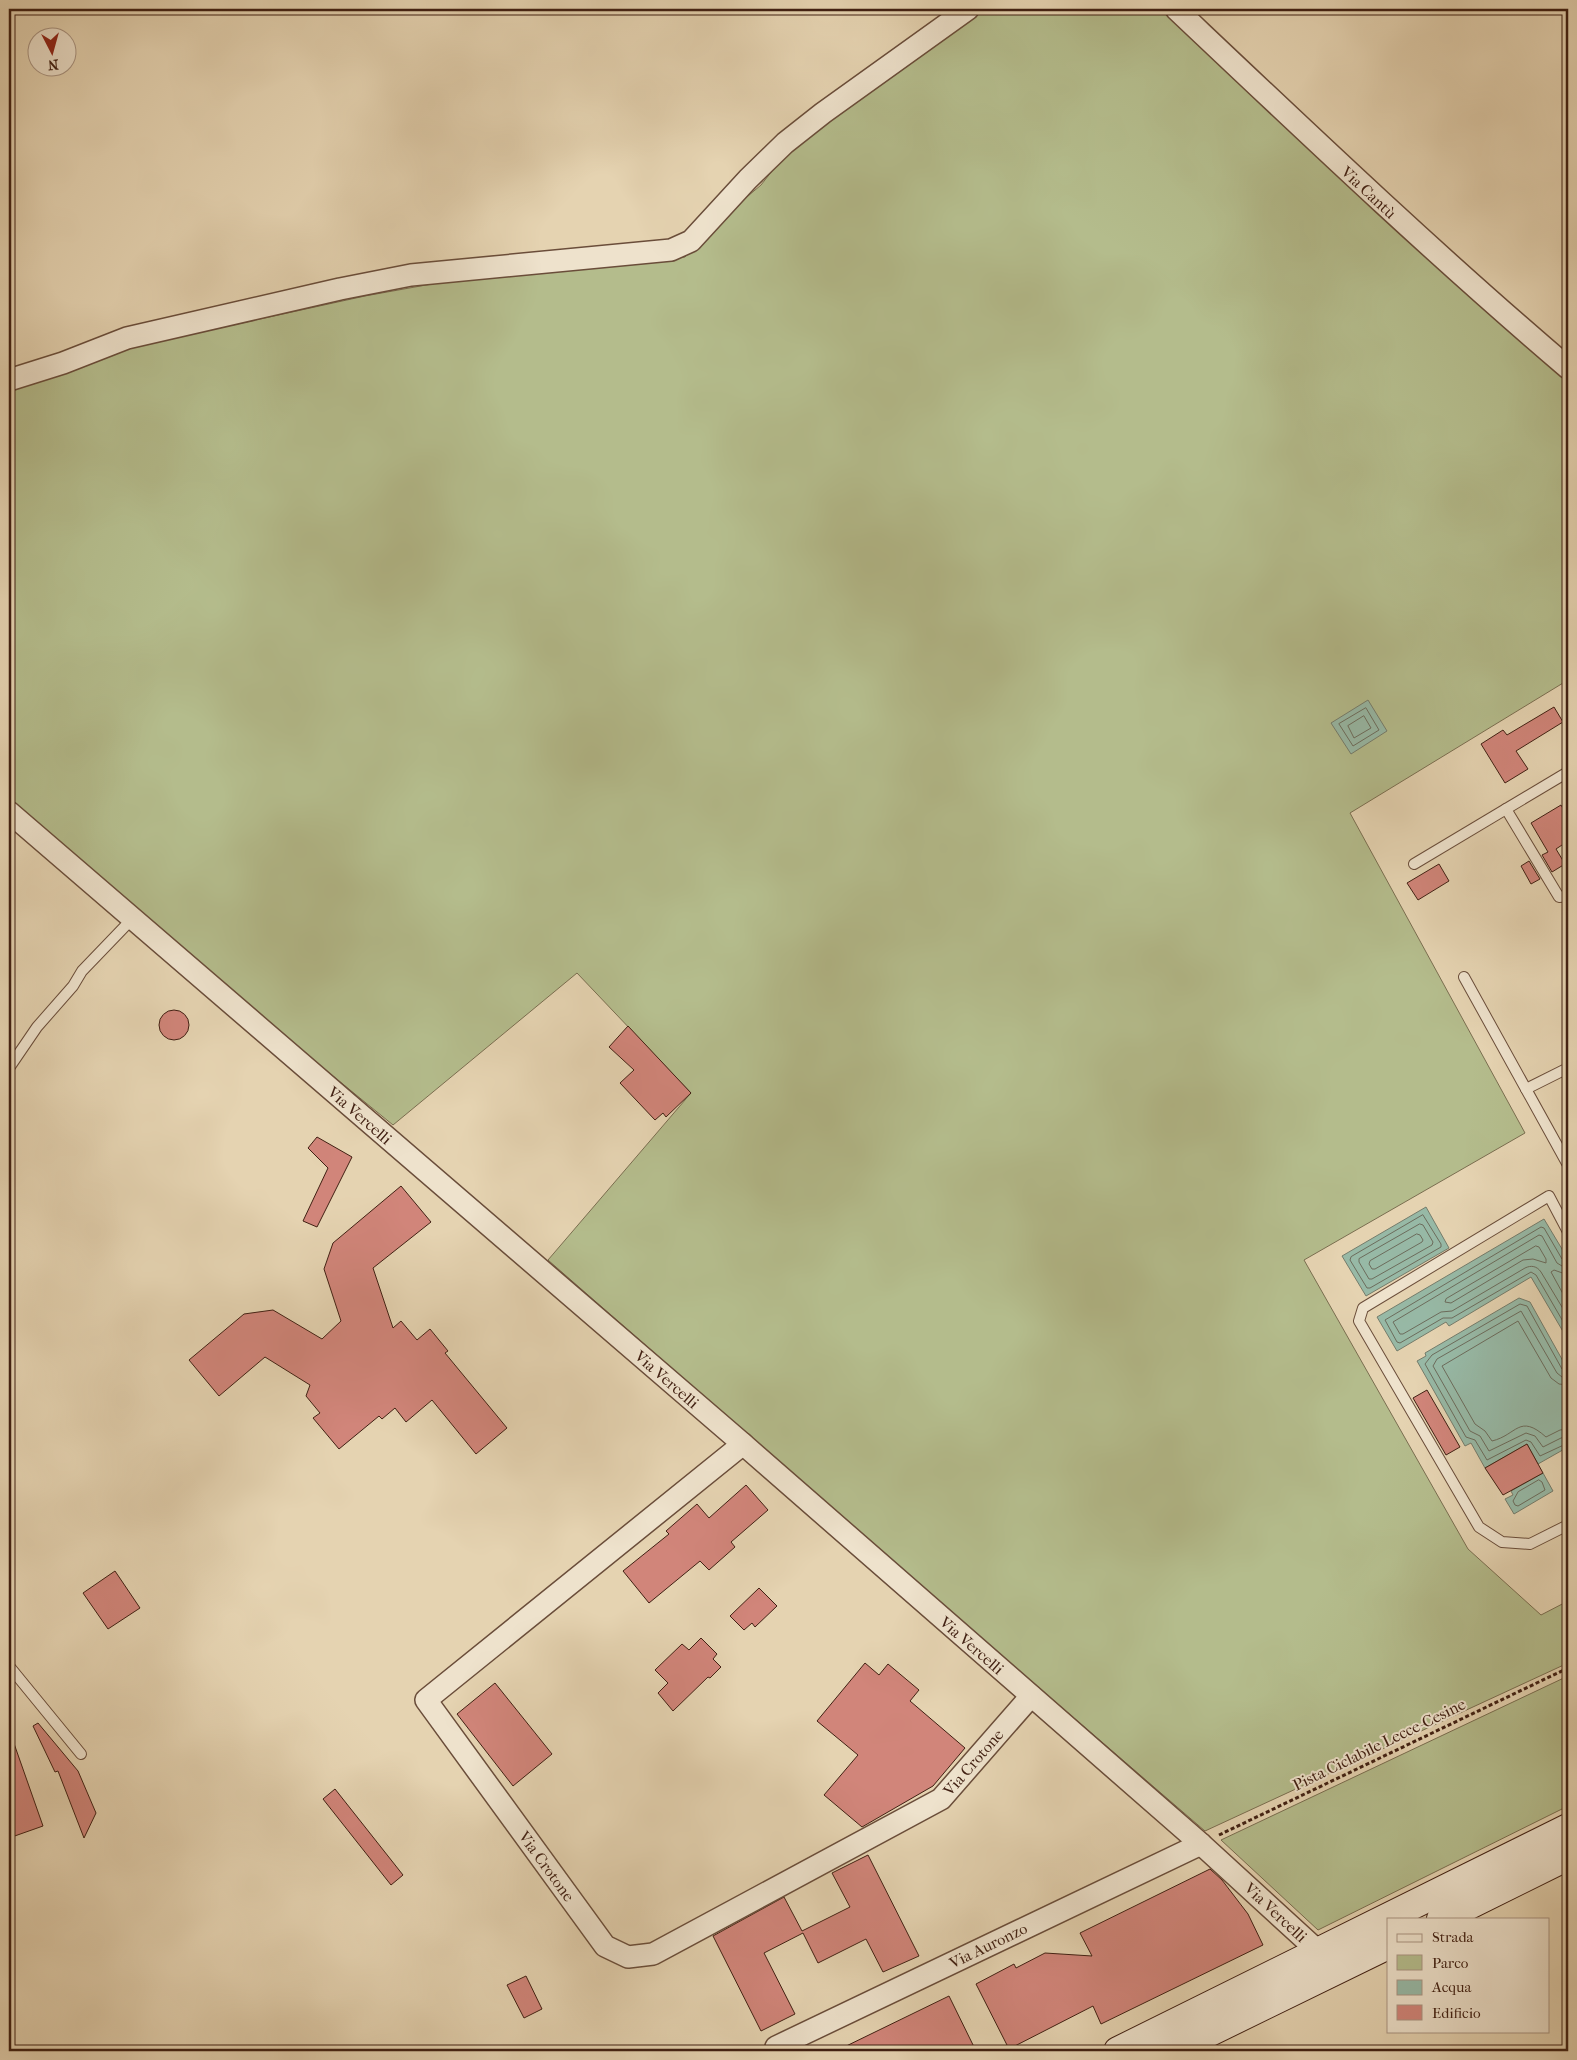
<svg xmlns="http://www.w3.org/2000/svg" width="1577" height="2060" viewBox="0 0 1577 2060" font-family="'IM FELL French Canon',serif">
  <style>
    .green { fill: #b4bc8c; stroke: #7a6e50 }
    .water { fill: #97b9a6; stroke: #757c6b }
    .lines { fill: none; stroke-linecap: round; stroke-linejoin: round }
    .shore { stroke: #6c6c5c; stroke-width: 1 }
    .building { fill: #d1857a; stroke: #412013 }
    .lane-casing { stroke: #6a4d3a; stroke-width: 12 }
    .street-casing { stroke: #6a4d3a; stroke-width: 24 }
    .secondary-casing { stroke: #412013; stroke-width: 30 }
    .path { stroke: #412013; stroke-width: 3; stroke-dasharray: 4 2.5; stroke-linecap: butt }
    .lane { stroke: #eee2cc; stroke-width: 10 }
    .street { stroke: #eee2cc; stroke-width: 21 }
    .secondary { stroke: #eee2cc; stroke-width: 28 }
    .labels { text-anchor: middle; stroke-width: 4; stroke-linejoin: round; paint-order: stroke }
    .street-label { font-size: 16px; fill: #412013; stroke: #eee2cc }
  </style>
  <rect width="100%" height="100%" fill="#e5d3b1"/>
  <filter id="stains"><feTurbulence type="fractalNoise" baseFrequency=".004" numOctaves="4"/><feColorMatrix values="0 0 0 0 .2 0 0 0 0 .09 0 0 0 0 .02 0 0 0 .5 -.17"/></filter>
  <radialGradient id="worn" r=".72"><stop offset=".6" stop-color="#630" stop-opacity="0"/><stop offset="1" stop-color="#630" stop-opacity=".3"/></radialGradient>
  <g class="green">
    <polygon points="979,9 1167,9 1458,285 1568,380 1568,680 1350,813 1525,1133 1304,1260 1468,1549 1541,1615 1568,1601 1568,1663 1205,1831 937,1600 548,1260 691,1093 577,973 393,1125 274,1028 9,802 9,387 128,348 365,296 476,276 685,257 735,207 761,185 783,157 908,60"/>
    <polygon points="1568,1676 1568,1806 1318,1930 1221,1840"/>
  </g>
  <g class="water">
    <polygon points="1368,700 1387,731 1351,754 1331,723"/>
    <polygon points="1426,1207 1449,1248 1366,1296 1342,1256"/>
    <polygon points="1544,1219 1568,1259 1568,1340 1531,1277 1449,1326 1446,1322 1397,1351 1377,1317"/>
    <polygon points="1519,1298 1530,1302 1568,1370 1568,1447 1538,1464 1527,1444 1485,1468 1471,1443 1465,1446 1417,1361 1426,1356 1425,1353"/>
    <polygon points="1543,1473 1553,1491 1514,1514 1505,1499 1513,1495 1511,1491"/>
  </g>
  <g class="lines">
    <g class="shore">
      <polygon points="1366,708 1379,730 1353,746 1339,724"/>
      <polygon points="1364,716 1371,728 1354,738 1348,726"/>
      <polygon points="1423,1215 1441,1244 1441,1247 1370,1288 1367,1288 1350,1260 1351,1257"/>
      <polygon points="1420,1224 1423,1225 1433,1242 1432,1245 1372,1279 1369,1279 1359,1262 1359,1259"/>
      <polygon points="1417,1234 1420,1235 1423,1240 1422,1242 1375,1269 1372,1269 1369,1264 1370,1261"/>
      <polygon points="1536,1246 1539,1247 1546,1259 1546,1263 1533,1259 1523,1260 1451,1303 1445,1302 1446,1299"/>
      <polyline points="1568,1261 1562,1259 1544,1228 1541,1227 1385,1320 1397,1342 1400,1343 1443,1318 1452,1318 1531,1272 1536,1275 1568,1330"/>
      <path d="M1568 1267 1562 1266 1557 1263 1542 1236 1539 1235 1393 1322 1400 1334H1403L1441 1312 1452 1311 1525 1268C1531 1265 1537 1266 1541 1272L1568 1317"/>
      <polyline points="1568,1275 1554,1270 1551,1272 1568,1303"/>
      <polyline points="1568,1372 1562,1369 1527,1306 1520,1304 1432,1355 1425,1364 1466,1437 1475,1440 1487,1460 1526,1440 1531,1442 1540,1456 1568,1443"/>
      <polyline points="1568,1378 1562,1377 1557,1373 1521,1311 1437,1359 1433,1366 1470,1431 1480,1436 1489,1451 1526,1433 1535,1436 1543,1447 1561,1438 1568,1436"/>
      <path d="M1568 1385 1559 1384 1551 1378 1518 1321 1442 1366 1475 1424 1485 1431 1492 1441C1517 1435 1519 1413 1546 1437L1560 1430 1568 1429"/>
      <polygon points="1539,1480 1542,1482 1545,1490 1518,1506 1515,1505 1513,1501 1518,1492"/>
    </g>
  </g>
  <g class="building">
    <polygon points="1554,707 1563,722 1516,751 1528,769 1505,783 1481,744 1503,730 1507,735"/>
    <polygon points="1561,805 1568,817 1568,841 1556,849 1565,864 1552,872 1542,855 1548,852 1531,823"/>
    <polygon points="1529,861 1540,879 1531,884 1521,866"/>
    <polygon points="1439,864 1449,881 1418,900 1407,883"/>
    <circle cx="174" cy="1025" r="15"/>
    <polygon points="628,1026 691,1093 666,1117 663,1113 655,1120 620,1083 634,1070 609,1047"/>
    <polygon points="317,1137 352,1157 317,1227 303,1221 328,1168 308,1148"/>
    <polygon points="401,1186 431,1222 373,1268 393,1328 401,1321 417,1340 430,1329 448,1351 445,1353 507,1428 476,1454 432,1400 406,1422 395,1408 382,1419 379,1416 339,1449 313,1418 320,1413 306,1396 310,1385 265,1357 219,1396 189,1360 244,1314 273,1310 322,1339 341,1321 324,1269 333,1243"/>
    <polygon points="1427,1390 1460,1447 1446,1455 1413,1398"/>
    <polygon points="1527,1444 1543,1473 1503,1495 1485,1468"/>
    <polygon points="746,1485 768,1510 731,1542 735,1547 709,1570 700,1561 649,1603 623,1571 669,1534 666,1531 697,1504 709,1518"/>
    <polygon points="115,1571 140,1608 108,1629 83,1593"/>
    <polygon points="759,1588 777,1606 755,1627 752,1623 744,1630 730,1616"/>
    <polygon points="701,1638 717,1654 713,1659 721,1667 710,1678 708,1677 673,1711 658,1693 668,1683 655,1670 682,1644 689,1650"/>
    <polygon points="865,1663 879,1675 888,1664 919,1690 910,1701 965,1748 933,1786 862,1827 824,1795 858,1755 817,1721"/>
    <polygon points="495,1683 552,1754 513,1786 457,1714"/>
    <polygon points="38,1723 78,1771 96,1813 84,1838 58,1771 55,1772 33,1726"/>
    <polygon points="9,1735 11,1735 43,1826 9,1838"/>
    <polygon points="335,1789 403,1875 391,1885 323,1799"/>
    <polygon points="868,1855 919,1956 883,1972 866,1939 818,1963 803,1933 764,1953 795,2014 761,2031 713,1936 784,1897 802,1931 850,1907 832,1873"/>
    <polygon points="1210,1869 1222,1880 1248,1914 1263,1945 1101,2024 1093,2006 1009,2049 976,1984 1014,1964 1016,1968 1045,1953 1092,1956 1080,1933"/>
    <polygon points="526,1976 542,2009 524,2018 507,1985"/>
    <polygon points="949,1996 976,2051 836,2051"/>
  </g>
  <g class="lines">
    <defs>
      <g id="lane">
        <polyline points="1506,809 1559,897 1568,896"/>
        <polyline points="1414,864 1568,772"/>
        <polyline points="1464,977 1568,1165"/>
        <polyline points="9,1068 37,1027 73,986 82,971 132,919"/>
        <polyline points="1526,1089 1568,1068"/>
        <polyline points="1568,1232 1549,1196 1363,1308 1359,1321 1479,1527 1502,1542 1530,1544 1568,1525"/>
        <polyline points="9,1666 81,1754"/>
      </g>
      <g id="street">
        <path d="M1176 9C1305 131 1433 253 1568 368"/>
        <polyline points="9,380 63,363 127,338 340,289 411,275 671,250 691,241 748,179 785,143 823,113 968,9"/>
        <polyline points="9,812 743,1444 1201,1844 1319,1952"/>
        <polyline points="743,1444 426,1700 605,1946 628,1957 653,1954 941,1799 1031,1696"/>
        <polyline points="776,2047 1201,1844"/>
      </g>
      <g id="secondary">
        <polyline points="1441,1919 1568,1856"/>
        <polyline points="1118,2051 1568,1828"/>
        <polyline points="1171,2051 1388,1945"/>
      </g>
    </defs>
    <use href="#lane" class="lane-casing"/>
    <use href="#street" class="street-casing"/>
    <use href="#secondary" class="secondary-casing"/>
    <polyline class="path" points="1219,1835 1568,1668"/>
    <use href="#lane" class="lane"/>
    <use href="#street" class="street"/>
    <use href="#secondary" class="secondary"/>
  </g>
  <g class="labels">
    <g class="street-label">
      <text transform="translate(1369 192) rotate(43)" y="6">Via Cantù</text>
      <text transform="translate(360 1115) rotate(41)" y="6">Via Vercelli</text>
      <text transform="translate(667 1379) rotate(41)" y="6">Via Vercelli</text>
      <text transform="translate(972 1645) rotate(41)" y="6">Via Vercelli</text>
      <text transform="translate(1379 1744) rotate(-26)" y="6">Pista Ciclabile Lecce-Cesine</text>
      <text transform="translate(973 1762) rotate(-49)" y="6">Via Crotone</text>
      <text transform="translate(547 1866) rotate(54)" y="6">Via Crotone</text>
      <text transform="translate(1276 1912) rotate(43)" y="6">Via Vercelli</text>
      <text transform="translate(988 1945) rotate(-26)" y="6">Via Auronzo</text>
    </g>
  </g>
  <rect width="1577" height="2060" fill="none" stroke="#e5d3b1" stroke-width="30"/>
  <rect x="10" y="10" width="1557" height="2040" fill="none" stroke="#412013" stroke-width="2.5"/>
  <rect x="15" y="15" width="1547" height="2030" fill="none" stroke="#412013"/>
  <rect x="1387" y="1918" width="162" height="115" fill="#eee2cc" stroke="#a99482"/>
  <rect x="1397" y="1934" width="25" height="8" fill="#eee2cc" stroke="#a99482"/>
  <text x="1432" y="1942" font-size="15" fill="#412013">Strada</text>
  <rect x="1397" y="1955" width="25" height="15" fill="#b4bc8c" stroke="#a99482"/>
  <text x="1432" y="1968" font-size="15" fill="#412013">Parco</text>
  <rect x="1397" y="1980" width="25" height="15" fill="#97b9a6" stroke="#a99482"/>
  <text x="1432" y="1992" font-size="15" fill="#412013">Acqua</text>
  <rect x="1397" y="2005" width="25" height="15" fill="#d1857a" stroke="#a99482"/>
  <text x="1432" y="2018" font-size="15" fill="#412013">Edificio</text>
  <g transform="translate(52 52) rotate(174)"><circle r="24" fill="#eee2cc" stroke="#a99482"/>
  <path d="M0-4L9 19L0 12L-9 19Z" fill="#8f2418"/>
  <text y="-8" font-size="14" font-weight="bold" text-anchor="middle" fill="#412013">N</text>
  </g>
  <rect width="100%" height="100%" filter="url(#stains)"/>
  <rect width="100%" height="100%" fill="url(#worn)"/>
</svg>
